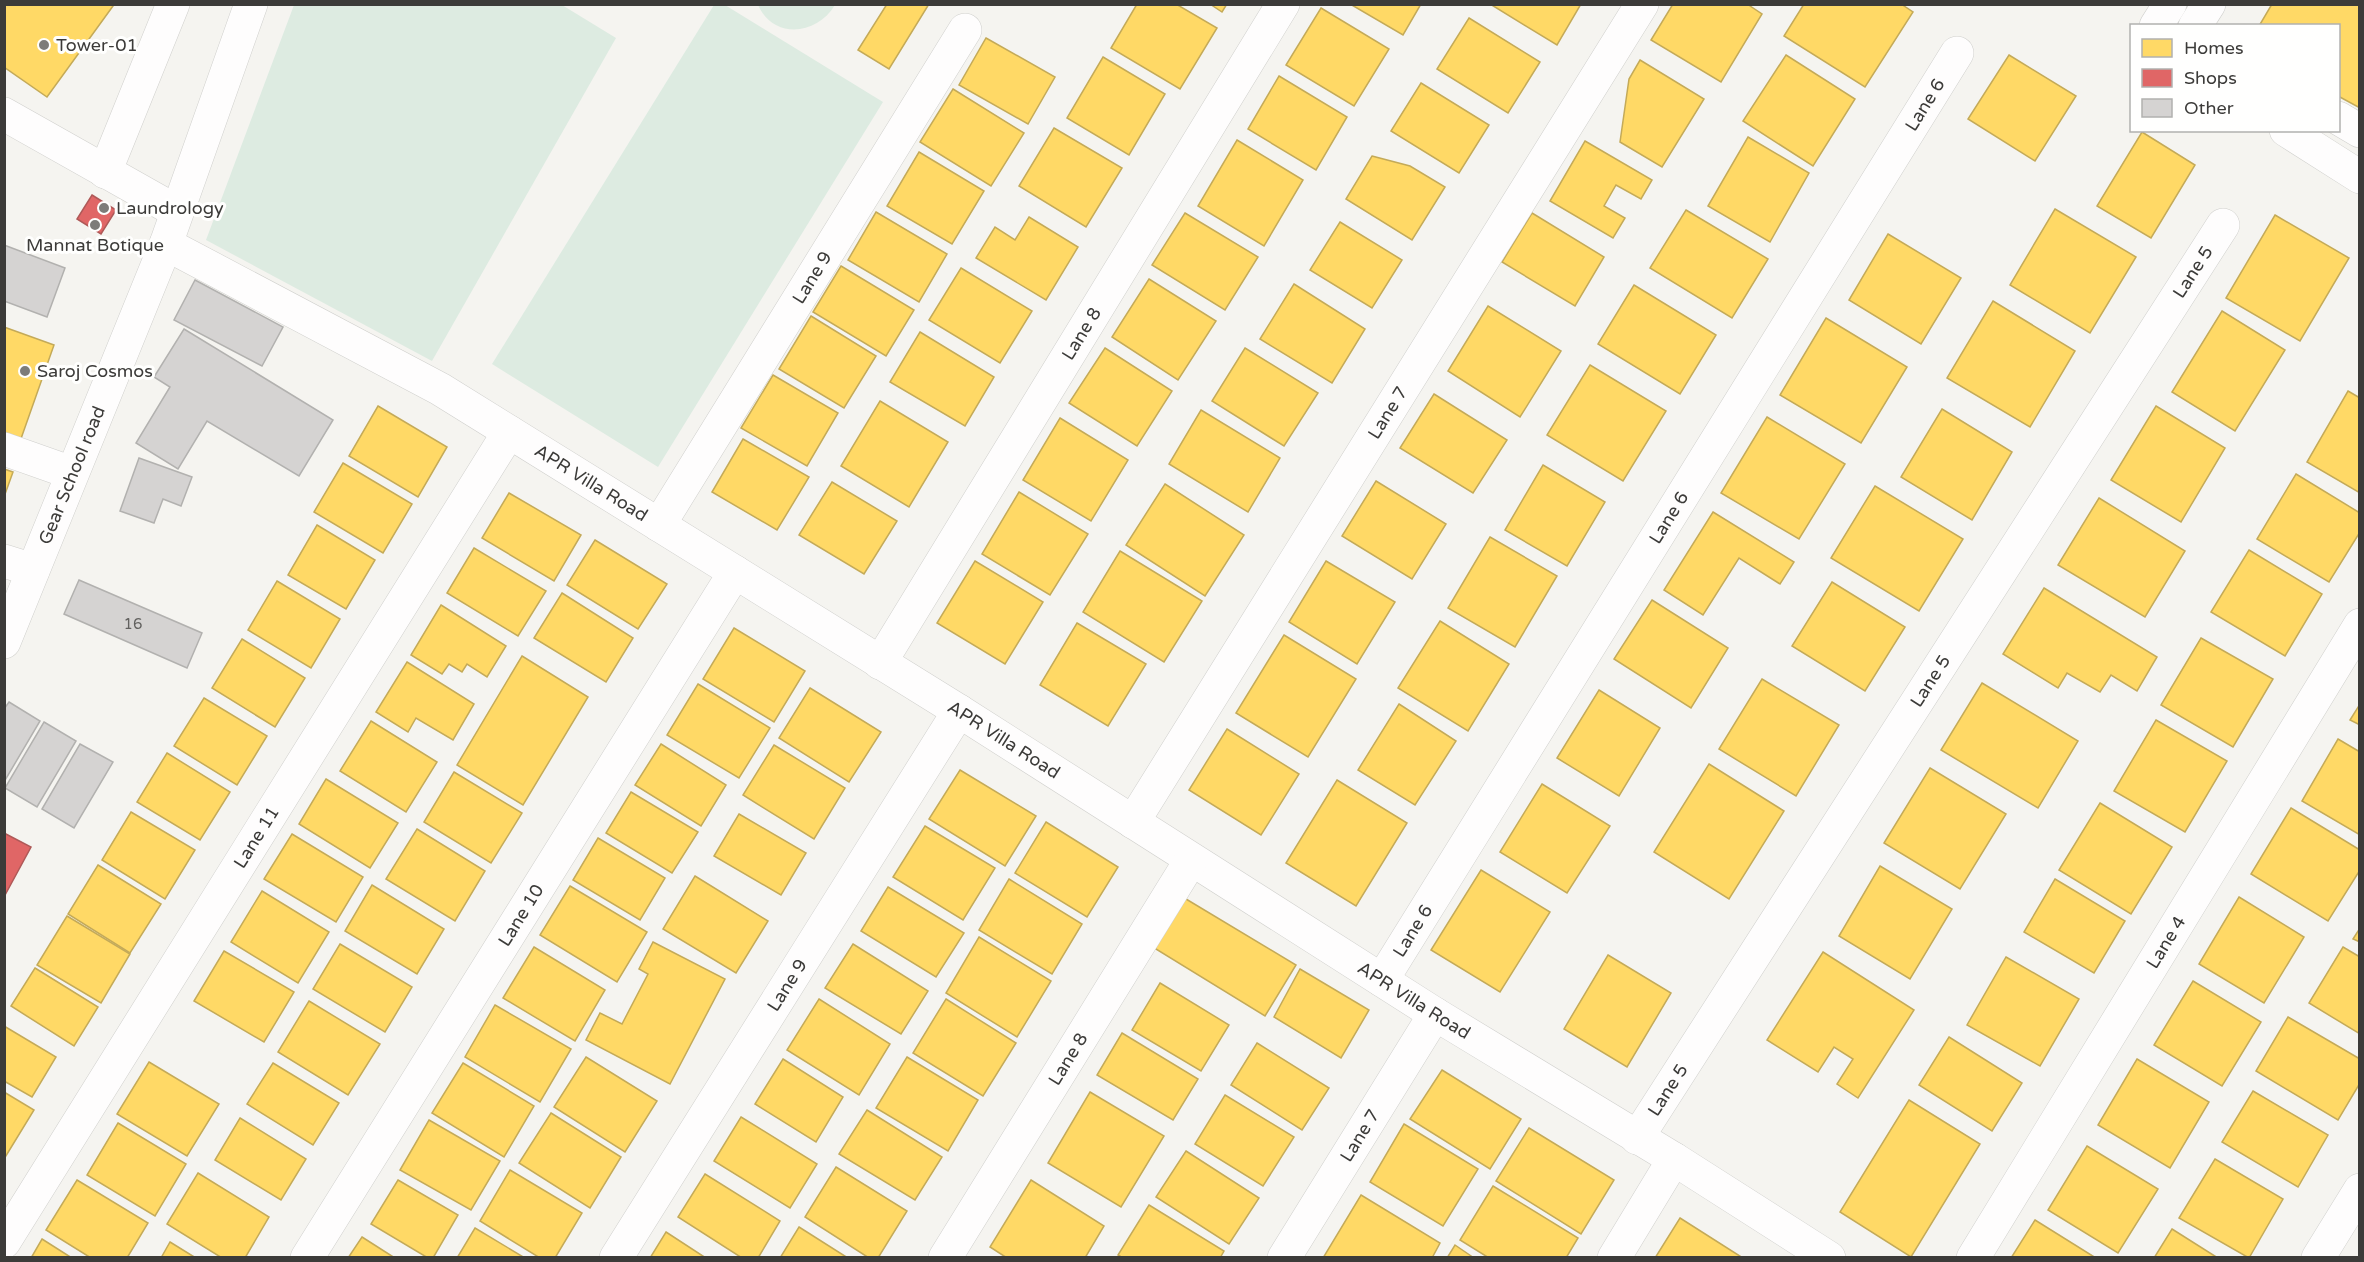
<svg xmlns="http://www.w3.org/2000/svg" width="2364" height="1262" viewBox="0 0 2364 1262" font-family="'Varela Round',sans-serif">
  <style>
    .green { fill: #ddebe1 }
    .homes { fill: #ffd966; stroke: #c4aa58; stroke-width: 1.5 }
    .shops { fill: #e06666; stroke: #af5958; stroke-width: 1.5 }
    .building { fill: #d5d3d2; stroke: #b2b1af; stroke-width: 1.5 }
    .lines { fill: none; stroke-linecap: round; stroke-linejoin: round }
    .street-casing { stroke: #d0d0cd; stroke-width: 34 }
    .secondary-casing { stroke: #d0d0cd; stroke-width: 34 }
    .street { stroke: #fefdfd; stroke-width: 33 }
    .secondary { stroke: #fefdfd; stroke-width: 33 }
    .poi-dot { fill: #7d7c79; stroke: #fffffe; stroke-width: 2 }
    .labels { text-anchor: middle; stroke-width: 6; stroke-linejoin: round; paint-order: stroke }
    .number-label { font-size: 15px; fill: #62615f }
    .poi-label { font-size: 18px; fill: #3c3b39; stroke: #fffffe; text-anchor: start }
    .street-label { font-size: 18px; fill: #3c3b39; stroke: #fffffe }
  </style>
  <rect width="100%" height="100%" fill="#f5f4f0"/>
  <g class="green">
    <polygon points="294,5 562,5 616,38 432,361 206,240"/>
    <polygon points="714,5 725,5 883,102 658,467 492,364"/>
    <path d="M758 5H835C817 35 774 40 758 5Z"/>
  </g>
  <g class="homes">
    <polygon points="4,4 111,4 113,6 47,97 4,67"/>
    <polygon points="887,4 929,4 889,69 858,50"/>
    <polygon points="1137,4 1176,4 1217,28 1180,89 1111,48"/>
    <polygon points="1210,4 1227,4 1222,12"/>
    <polygon points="1350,4 1421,4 1403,35"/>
    <polygon points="1490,4 1581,4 1557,45"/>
    <polygon points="1673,4 1747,4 1762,14 1721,82 1651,40"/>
    <polygon points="1804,4 1901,4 1913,12 1865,87 1784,36"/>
    <polygon points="2272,4 2360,4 2360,108 2338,96 2338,26 2259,26"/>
    <polygon points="1321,8 1389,49 1354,106 1286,65"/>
    <polygon points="1469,18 1540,62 1508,113 1437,69"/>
    <polygon points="986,38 1055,77 1028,124 959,85"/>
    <polygon points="1786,55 1855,99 1813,166 1743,121"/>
    <polygon points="2009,55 2076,96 2035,161 1968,119"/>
    <polygon points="1103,57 1165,94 1129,155 1067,118"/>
    <polygon points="1640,60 1704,99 1662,167 1620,142 1629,79"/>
    <polygon points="1279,76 1347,117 1316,170 1248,129"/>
    <polygon points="1421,83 1489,125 1459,173 1391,131"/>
    <polygon points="953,89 1024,133 991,186 920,142"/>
    <polygon points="1054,128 1122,168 1086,227 1019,186"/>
    <polygon points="2142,132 2195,165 2151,238 2097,206"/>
    <polygon points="1748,137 1809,173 1770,242 1708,206"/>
    <polygon points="1237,140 1303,180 1264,246 1198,206"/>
    <polygon points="1585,141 1652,180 1641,199 1616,185 1604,206 1625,218 1613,238 1550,201"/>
    <polygon points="919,152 984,191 952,244 887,206"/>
    <polygon points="1372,156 1410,166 1445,187 1412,240 1346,199"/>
    <polygon points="2055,209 2136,257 2090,333 2010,285"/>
    <polygon points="1686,210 1768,259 1732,318 1650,268"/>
    <polygon points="876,212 947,254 919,302 848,260"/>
    <polygon points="1185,213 1258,257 1225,310 1152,265"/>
    <polygon points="1532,213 1604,257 1575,306 1502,262"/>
    <polygon points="2275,215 2349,258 2300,341 2226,298"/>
    <polygon points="1029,217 1078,247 1046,300 976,258 995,227 1015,240"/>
    <polygon points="1340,222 1402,260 1372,308 1310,270"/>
    <polygon points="1888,234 1961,278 1921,344 1849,300"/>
    <polygon points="841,266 914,310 886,356 813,312"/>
    <polygon points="961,268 1032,311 1000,363 929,320"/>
    <polygon points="1149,279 1216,321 1178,380 1112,337"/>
    <polygon points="1294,284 1365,329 1332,383 1260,339"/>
    <polygon points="1634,285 1716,335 1680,394 1598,344"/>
    <polygon points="1993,301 2075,351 2030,427 1947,378"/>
    <polygon points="1488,306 1561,351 1520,417 1448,371"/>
    <polygon points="2222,311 2285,350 2235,431 2172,392"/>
    <polygon points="811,316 876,356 844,408 779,369"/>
    <polygon points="1826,318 1907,367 1861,443 1780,395"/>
    <polygon points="4,327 54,345 17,450 4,445"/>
    <polygon points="920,332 994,377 965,426 890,382"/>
    <polygon points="1105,348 1172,391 1137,446 1069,403"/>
    <polygon points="1245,348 1318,393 1284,446 1212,401"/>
    <polygon points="1590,365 1666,411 1623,481 1547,435"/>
    <polygon points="773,375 838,413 807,466 741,428"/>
    <polygon points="2348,391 2360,398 2360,493 2307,462"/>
    <polygon points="1434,394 1507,440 1473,493 1400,448"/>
    <polygon points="880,401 948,442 909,507 841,466"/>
    <polygon points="378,406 447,447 418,497 349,456"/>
    <polygon points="2156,406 2225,448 2181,522 2111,480"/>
    <polygon points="1942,409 2012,452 1972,520 1901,477"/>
    <polygon points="1201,410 1280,458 1248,512 1169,464"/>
    <polygon points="1767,417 1845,464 1799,539 1721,493"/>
    <polygon points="1060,418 1128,460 1091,521 1023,480"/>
    <polygon points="743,439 809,477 777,530 712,492"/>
    <polygon points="343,463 412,504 383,553 314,512"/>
    <polygon points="1543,465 1605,502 1567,566 1505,530"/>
    <polygon points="4,469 13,472 4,497"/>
    <polygon points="2296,474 2360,513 2360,532 2329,582 2257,539"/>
    <polygon points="1376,481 1446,524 1412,579 1342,536"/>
    <polygon points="832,482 897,521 864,574 799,535"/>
    <polygon points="1165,484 1244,535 1205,596 1126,545"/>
    <polygon points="1875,486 1963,539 1919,611 1831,558"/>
    <polygon points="1019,492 1088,534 1050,595 982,554"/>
    <polygon points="509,493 581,535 554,581 482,538"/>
    <polygon points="2099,498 2185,551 2145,617 2058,565"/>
    <polygon points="1713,512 1794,562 1780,584 1739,558 1703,615 1664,590"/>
    <polygon points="317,525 375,560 346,609 288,575"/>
    <polygon points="1490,537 1557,576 1515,647 1448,608"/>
    <polygon points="595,540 667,584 638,629 567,585"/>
    <polygon points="474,548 546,591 518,636 447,593"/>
    <polygon points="2249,550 2322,594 2285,656 2211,612"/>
    <polygon points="1120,551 1202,601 1164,662 1083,612"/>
    <polygon points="975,561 1043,602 1005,664 937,623"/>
    <polygon points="1326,561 1395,602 1357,664 1289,622"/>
    <polygon points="277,581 340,619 311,668 248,630"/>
    <polygon points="1832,582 1905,627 1865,691 1792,646"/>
    <polygon points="2044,588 2157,657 2137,691 2111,675 2100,692 2067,673 2058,688 2003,654"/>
    <polygon points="562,593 633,638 606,682 534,638"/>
    <polygon points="1652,600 1728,648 1691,708 1614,659"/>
    <polygon points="441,605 506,646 487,677 467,664 462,672 449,664 442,674 411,655"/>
    <polygon points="1440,621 1509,664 1468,731 1398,688"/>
    <polygon points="1077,623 1146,664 1108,726 1040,685"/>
    <polygon points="734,628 805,671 774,722 703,679"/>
    <polygon points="1284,635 1356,679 1308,757 1236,713"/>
    <polygon points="2201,638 2273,679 2233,747 2161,705"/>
    <polygon points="242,639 305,678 275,727 212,688"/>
    <polygon points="522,656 588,697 523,805 457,765"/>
    <polygon points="407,662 474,704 453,740 416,718 408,732 376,712"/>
    <polygon points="1762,679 1839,725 1796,796 1719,749"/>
    <polygon points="1982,683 2078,741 2038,808 1941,750"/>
    <polygon points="698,684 770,728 739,778 667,735"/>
    <polygon points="810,688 881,732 849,782 779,738"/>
    <polygon points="1599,690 1660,728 1619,796 1557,758"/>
    <polygon points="204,698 267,736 237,785 174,746"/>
    <polygon points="1399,704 1456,741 1415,805 1358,770"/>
    <polygon points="2360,704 2360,725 2350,720"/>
    <polygon points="2156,720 2227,761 2185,832 2114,791"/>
    <polygon points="371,721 437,762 406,812 340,771"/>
    <polygon points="1227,729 1299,774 1261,835 1189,790"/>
    <polygon points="2338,739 2360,752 2360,835 2302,801"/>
    <polygon points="661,744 726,785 701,826 635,785"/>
    <polygon points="774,745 845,788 814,839 743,795"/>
    <polygon points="167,753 230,792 200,840 137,802"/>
    <polygon points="1709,764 1784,811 1729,899 1654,852"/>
    <polygon points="1930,768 2006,814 1960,889 1884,843"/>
    <polygon points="960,770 1036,816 1005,866 929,819"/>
    <polygon points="454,772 522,813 491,863 424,822"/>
    <polygon points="326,779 398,823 370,868 299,824"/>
    <polygon points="1337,780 1407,823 1356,906 1286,863"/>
    <polygon points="1542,784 1610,826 1567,893 1500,852"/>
    <polygon points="631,792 698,832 672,873 606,833"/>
    <polygon points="2100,803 2172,847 2131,914 2059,870"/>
    <polygon points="2291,808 2360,850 2360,870 2328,921 2251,874"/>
    <polygon points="131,812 195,850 165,899 102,860"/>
    <polygon points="739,814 806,853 781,895 714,856"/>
    <polygon points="1046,822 1118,867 1087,917 1015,873"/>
    <polygon points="925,826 995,868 963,920 893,877"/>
    <polygon points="417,829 485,871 455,921 386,879"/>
    <polygon points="292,834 363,877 336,922 264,879"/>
    <polygon points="598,838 665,878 640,920 573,880"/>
    <polygon points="98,865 161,904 130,953 68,914"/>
    <polygon points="1880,866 1952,909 1910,979 1839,936"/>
    <polygon points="1481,870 1550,912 1500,992 1431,950"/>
    <polygon points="695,876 768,921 736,973 663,929"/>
    <polygon points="1009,879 1082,924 1052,974 979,930"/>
    <polygon points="2055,879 2125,921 2094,973 2024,932"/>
    <polygon points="372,885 444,929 417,974 345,931"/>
    <polygon points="570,886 647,932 617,982 540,935"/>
    <polygon points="888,887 964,933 936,977 861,931"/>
    <polygon points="262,891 329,932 298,983 231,942"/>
    <polygon points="1181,896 1296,965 1265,1016 1151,946"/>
    <polygon points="2239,897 2304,937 2264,1003 2199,964"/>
    <polygon points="67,916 130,954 101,1003 37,965"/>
    <polygon points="2360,928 2360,942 2353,939"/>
    <polygon points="979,937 1051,981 1017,1037 946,993"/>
    <polygon points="653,942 725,979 670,1084 586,1040 600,1013 622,1024 648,974 639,969"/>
    <polygon points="340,944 412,987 385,1032 313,989"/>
    <polygon points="853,944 928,991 901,1034 825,988"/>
    <polygon points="534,947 605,990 575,1041 503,998"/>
    <polygon points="2343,947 2360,957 2360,1034 2309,1003"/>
    <polygon points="224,951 294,992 264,1042 194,1001"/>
    <polygon points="1823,952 1914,1010 1858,1098 1837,1084 1853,1059 1834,1047 1818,1072 1767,1040"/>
    <polygon points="1608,955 1671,993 1627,1067 1564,1029"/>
    <polygon points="2006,957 2079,999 2040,1066 1967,1025"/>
    <polygon points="35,968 98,1007 74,1046 11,1006"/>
    <polygon points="1300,969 1369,1010 1341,1058 1274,1017"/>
    <polygon points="2193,981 2261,1022 2222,1086 2154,1045"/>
    <polygon points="1160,983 1229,1025 1201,1071 1132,1030"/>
    <polygon points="819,999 890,1044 859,1095 787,1050"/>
    <polygon points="946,999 1016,1043 983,1096 913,1053"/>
    <polygon points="309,1001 380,1044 348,1095 278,1052"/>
    <polygon points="495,1005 571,1049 540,1102 465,1057"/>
    <polygon points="2288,1017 2360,1059 2360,1083 2338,1120 2256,1071"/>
    <polygon points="4,1026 56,1057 32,1097 4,1081"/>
    <polygon points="1122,1033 1198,1079 1173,1120 1097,1075"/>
    <polygon points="1949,1037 2022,1083 1992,1131 1919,1085"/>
    <polygon points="1257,1043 1329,1088 1302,1130 1231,1085"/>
    <polygon points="586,1057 657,1101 625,1152 554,1107"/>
    <polygon points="907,1057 978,1100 948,1151 876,1108"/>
    <polygon points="783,1059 843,1097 816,1142 755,1104"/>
    <polygon points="2137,1059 2209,1102 2170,1168 2098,1125"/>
    <polygon points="149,1062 219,1104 187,1156 117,1114"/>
    <polygon points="273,1063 339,1103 313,1145 247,1104"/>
    <polygon points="463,1063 534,1106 504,1157 432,1113"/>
    <polygon points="1442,1070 1521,1119 1490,1169 1410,1119"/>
    <polygon points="2253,1091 2328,1135 2298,1187 2222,1142"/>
    <polygon points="4,1092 34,1110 4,1159"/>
    <polygon points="1090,1092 1164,1136 1121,1207 1048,1163"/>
    <polygon points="1225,1095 1294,1137 1263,1186 1195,1144"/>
    <polygon points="1909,1100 1980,1144 1911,1257 1840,1212"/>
    <polygon points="867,1110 942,1157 915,1200 839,1154"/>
    <polygon points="551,1113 621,1157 590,1208 519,1163"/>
    <polygon points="741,1117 817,1164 790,1208 714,1161"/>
    <polygon points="240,1118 306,1159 281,1200 215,1160"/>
    <polygon points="429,1120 500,1161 471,1210 400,1170"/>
    <polygon points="118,1123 186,1164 155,1216 87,1175"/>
    <polygon points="1404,1124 1478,1169 1443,1226 1370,1182"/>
    <polygon points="1529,1128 1614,1180 1581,1234 1496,1181"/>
    <polygon points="2087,1146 2158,1189 2118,1253 2048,1210"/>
    <polygon points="1186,1151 1259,1198 1229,1244 1156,1197"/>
    <polygon points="2215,1159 2283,1199 2249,1258 2179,1218"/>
    <polygon points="836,1167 907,1211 878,1258 869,1258 805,1217"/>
    <polygon points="510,1170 582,1213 555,1258 540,1258 480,1221"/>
    <polygon points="198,1173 269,1217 245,1258 222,1258 167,1224"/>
    <polygon points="705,1174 780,1221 758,1258 742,1258 678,1217"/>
    <polygon points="77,1180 148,1223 127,1258 91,1258 46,1230"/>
    <polygon points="398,1180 458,1215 433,1258 428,1258 371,1224"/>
    <polygon points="1031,1180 1104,1226 1085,1258 1007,1258 990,1247"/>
    <polygon points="1493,1186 1578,1238 1566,1258 1489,1258 1460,1240"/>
    <polygon points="1361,1195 1440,1243 1432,1258 1323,1258"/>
    <polygon points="1149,1205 1224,1251 1220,1258 1123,1258 1118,1255"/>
    <polygon points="1680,1218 1743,1258 1655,1258"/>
    <polygon points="2035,1220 2096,1258 2011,1258"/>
    <polygon points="799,1227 848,1258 780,1258"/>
    <polygon points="475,1228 525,1258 457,1258"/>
    <polygon points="2172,1229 2218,1258 2154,1258"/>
    <polygon points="666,1232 706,1258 650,1258"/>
    <polygon points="362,1237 395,1258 348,1258"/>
    <polygon points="42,1239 72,1258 31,1258"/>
    <polygon points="170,1242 196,1258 161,1258"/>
    <polygon points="1455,1245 1474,1258 1447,1258"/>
  </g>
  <g class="shops">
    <polygon points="92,195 116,210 101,234 77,219"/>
    <polygon points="4,833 31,847 4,897"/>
  </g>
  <g class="building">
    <polygon points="4,245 65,268 47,317 4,301"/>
    <polygon points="195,280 283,327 262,366 174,320"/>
    <polygon points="184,329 333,420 299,476 207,421 178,469 136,443 170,387 154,377"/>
    <polygon points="139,458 192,477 181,506 163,499 154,523 120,511"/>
    <polygon points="79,580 202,633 187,668 64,614"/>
    <polygon points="9,702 40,721 4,782 4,709"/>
    <polygon points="44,722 76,741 37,807 5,788"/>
    <polygon points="80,744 113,762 74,828 42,809"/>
  </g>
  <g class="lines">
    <defs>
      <g id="street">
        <polyline points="2156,26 2170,4"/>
        <polyline points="2195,26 2209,4"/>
        <polyline points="4,114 176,211"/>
        <polyline points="2338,118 2360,131"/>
        <polyline points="2286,130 2360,177"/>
        <polyline points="105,172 173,4"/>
        <path id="s1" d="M166 244 440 389 959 711 1435 1014 1674 1159 1829 1258"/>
        <polyline points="4,449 72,473"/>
        <path id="s2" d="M659 525 965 30"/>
        <polyline points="4,561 33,570"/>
        <path id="s3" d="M880 663 1283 4"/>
        <path id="s4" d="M1133 822 1642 4"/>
        <path id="s5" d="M1382 980 1957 53"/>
        <path id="s6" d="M1637 1138 2223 225"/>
        <path id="s7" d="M4 1242 509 432"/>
        <path id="s8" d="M307 1258 735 572"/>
        <path id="s9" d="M616 1258 959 711"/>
        <path id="s10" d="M945 1258 1191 860"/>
        <path id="s11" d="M1284 1258 1435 1014"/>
        <polyline points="1614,1258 1674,1159"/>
        <path id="s12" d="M1973 1258 2360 625"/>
        <polyline points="2318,1258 2360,1190"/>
      </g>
      <g id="secondary">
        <path id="s13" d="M4 642 166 244 251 4"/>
      </g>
    </defs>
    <use href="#street" class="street-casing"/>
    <use href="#secondary" class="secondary-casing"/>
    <use href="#street" class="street"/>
    <use href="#secondary" class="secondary"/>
  </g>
  <g class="poi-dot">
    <circle cx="44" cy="45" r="6"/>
    <circle cx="104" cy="208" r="6"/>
    <circle cx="95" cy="225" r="6"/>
    <circle cx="25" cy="371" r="6"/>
  </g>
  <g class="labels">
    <g class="number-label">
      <text x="133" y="629">16</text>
    </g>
    <g class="poi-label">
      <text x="56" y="51">Tower-01</text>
      <text x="116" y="214">Laundrology</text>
      <text x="95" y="251" text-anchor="middle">Mannat Botique</text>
      <text x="37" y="377">Saroj Cosmos</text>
    </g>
    <g class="street-label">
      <text dy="6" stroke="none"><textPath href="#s5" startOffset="1030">Lane 6</textPath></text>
      <text dy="6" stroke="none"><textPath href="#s6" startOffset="1029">Lane 5</textPath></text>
      <text dy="6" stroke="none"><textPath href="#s2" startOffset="291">Lane 9</textPath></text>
      <text dy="6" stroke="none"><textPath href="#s3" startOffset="386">Lane 8</textPath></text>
      <text dy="6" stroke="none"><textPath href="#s4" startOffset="482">Lane 7</textPath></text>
      <text dy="6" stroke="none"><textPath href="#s13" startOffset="180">Gear School road</textPath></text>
      <text dy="6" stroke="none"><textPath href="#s1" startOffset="488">APR Villa Road</textPath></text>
      <text dy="6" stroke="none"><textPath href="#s5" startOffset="544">Lane 6</textPath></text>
      <text dy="6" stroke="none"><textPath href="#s6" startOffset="543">Lane 5</textPath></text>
      <text dy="6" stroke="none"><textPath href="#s1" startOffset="974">APR Villa Road</textPath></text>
      <text dy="6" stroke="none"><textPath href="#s7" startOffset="477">Lane 11</textPath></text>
      <text dy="6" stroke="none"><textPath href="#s8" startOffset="404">Lane 10</textPath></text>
      <text dy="6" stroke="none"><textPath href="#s5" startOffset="58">Lane 6</textPath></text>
      <text dy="6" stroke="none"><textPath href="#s12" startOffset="370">Lane 4</textPath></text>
      <text dy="6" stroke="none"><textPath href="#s9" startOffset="322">Lane 9</textPath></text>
      <text dy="6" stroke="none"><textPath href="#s1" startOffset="1460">APR Villa Road</textPath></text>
      <text dy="6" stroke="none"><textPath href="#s10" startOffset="234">Lane 8</textPath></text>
      <text dy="6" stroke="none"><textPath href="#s6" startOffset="57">Lane 5</textPath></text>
      <text dy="6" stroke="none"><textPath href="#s11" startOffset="144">Lane 7</textPath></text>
    </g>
  </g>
  <rect width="2364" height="1262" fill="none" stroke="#3c3b39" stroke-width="12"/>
  <rect x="2130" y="24" width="210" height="108" fill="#fffffe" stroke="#b1b1af" stroke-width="1.5"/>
  <rect x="2142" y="39" width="30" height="18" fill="#ffd966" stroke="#b1b1af" stroke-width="1.5"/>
  <text x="2184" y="54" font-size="18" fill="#3c3b39">Homes</text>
  <rect x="2142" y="69" width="30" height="18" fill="#e06666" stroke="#b1b1af" stroke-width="1.5"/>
  <text x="2184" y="84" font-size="18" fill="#3c3b39">Shops</text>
  <rect x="2142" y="99" width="30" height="18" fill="#d5d3d2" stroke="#b1b1af" stroke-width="1.5"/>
  <text x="2184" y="114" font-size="18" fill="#3c3b39">Other</text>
</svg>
